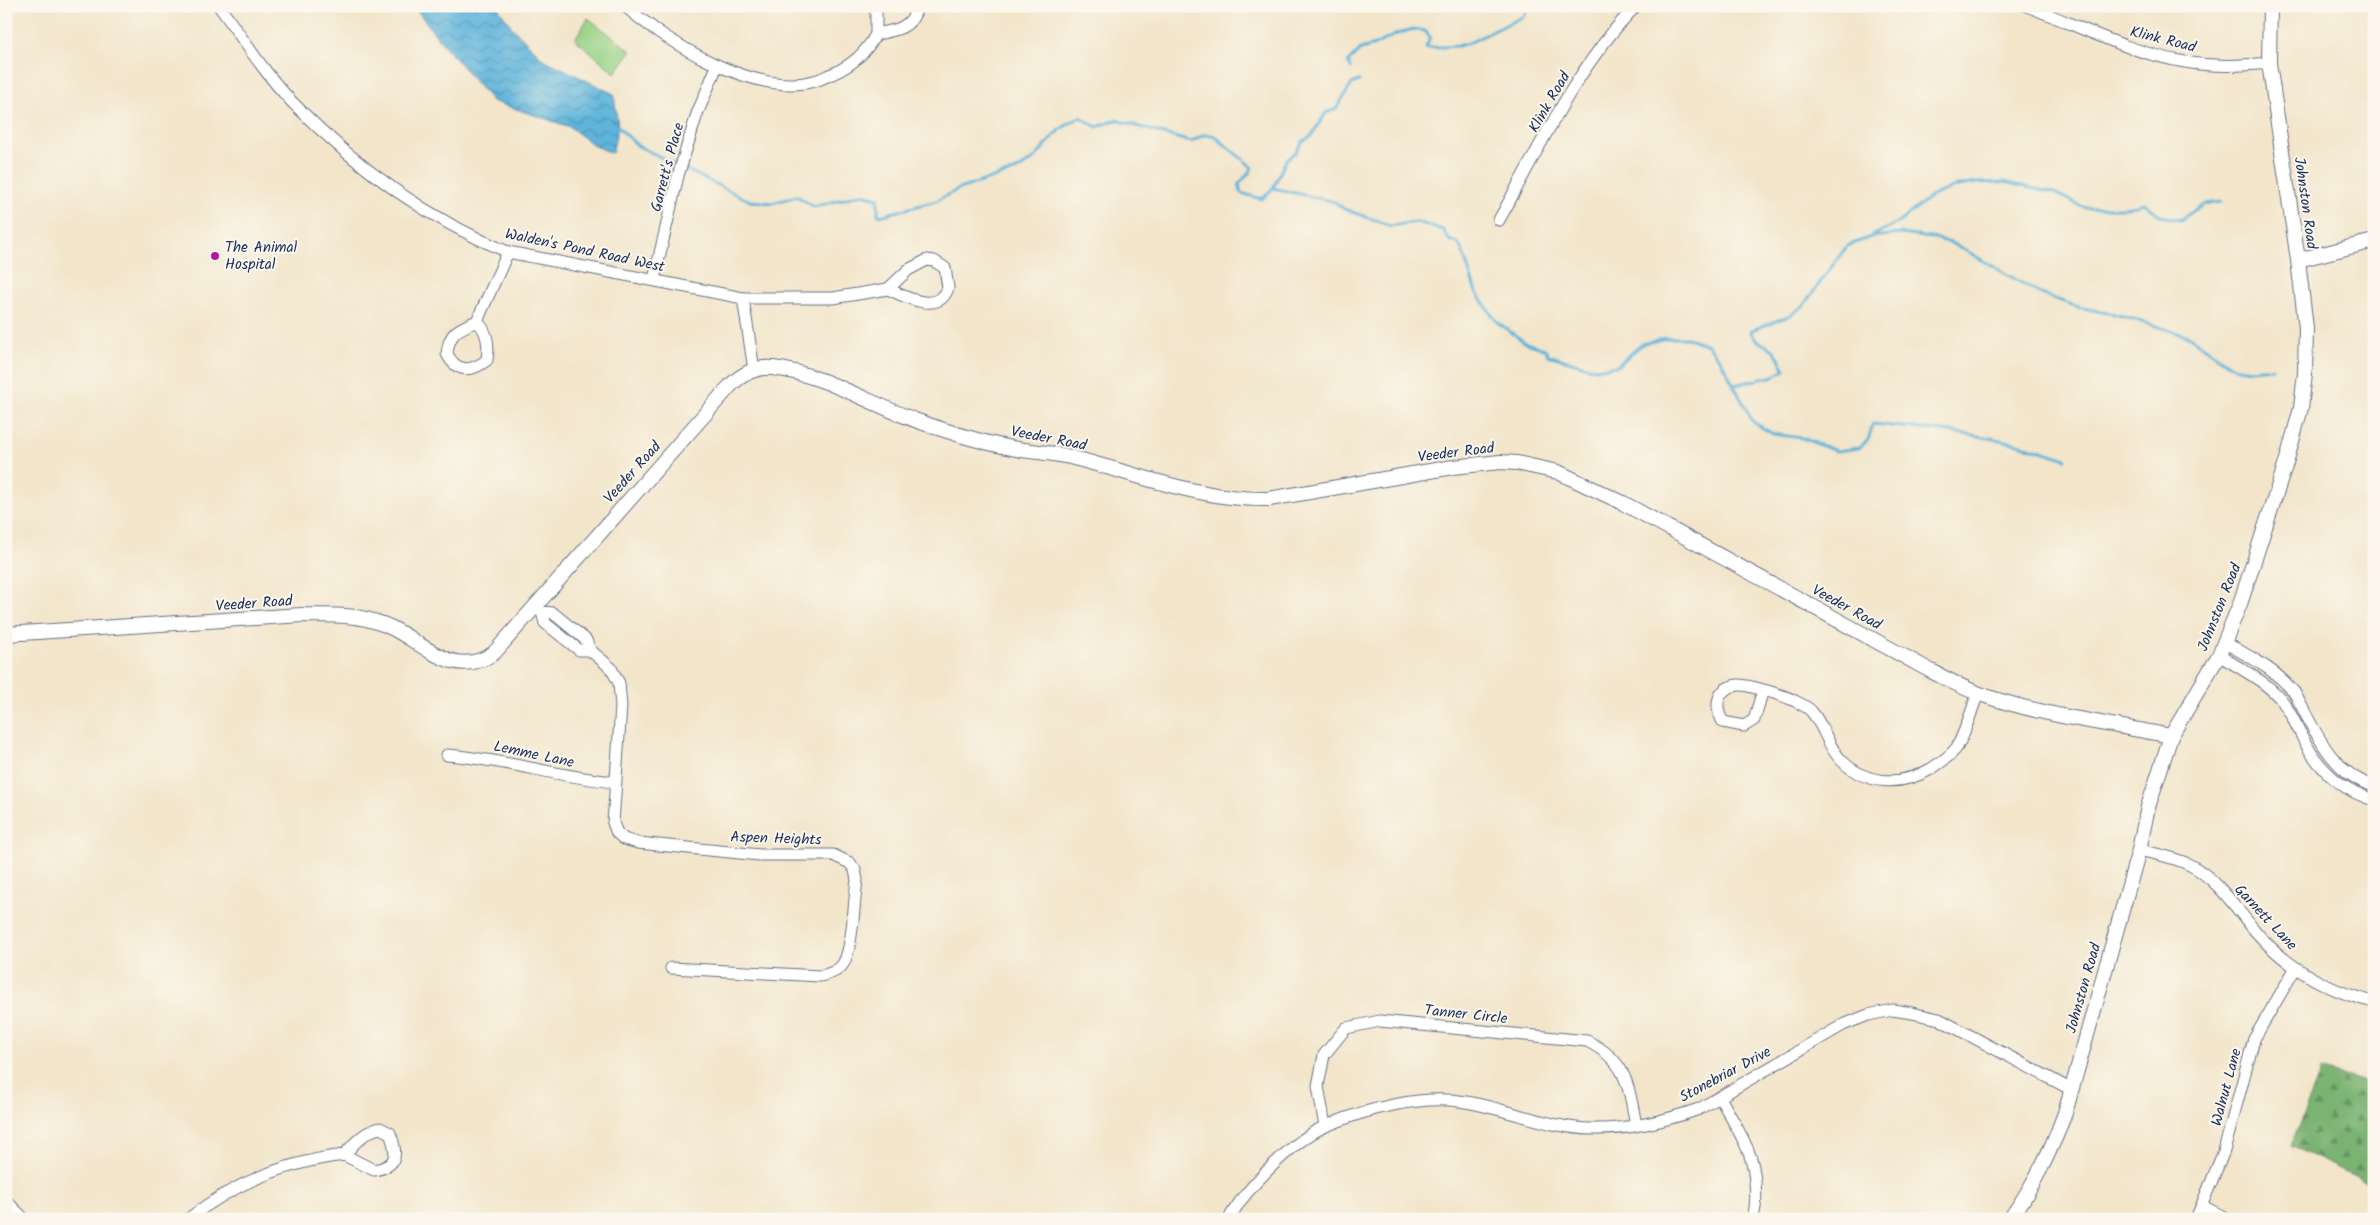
<svg xmlns="http://www.w3.org/2000/svg" width="2380" height="1225" viewBox="0 0 2380 1225" font-family="Kalam,sans-serif">
  <style>
    .forest { fill: url(#forest-firs); stroke: #4a7168 }
    .park { fill: #98d185; stroke: #5a8072 }
    .water { fill: url(#water-waves); stroke: #3c729c }
    .lines { fill: none; stroke-linecap: round; stroke-linejoin: round }
    .stream { stroke: #5eb4db; stroke-width: 3 }
    .minor-casing { stroke: #666f84; stroke-width: 13 }
    .tertiary-casing { stroke: #666f84; stroke-width: 16 }
    .minor { stroke: #fff; stroke-width: 11 }
    .tertiary { stroke: #fff; stroke-width: 14 }
    .poi-dot { fill: #b5179e; stroke: #fbf7ec; stroke-width: 2 }
    .labels { text-anchor: middle; stroke-width: 4; stroke-linejoin: round; paint-order: stroke }
    .street-label { font-size: 15px; fill: #1b2f5e; stroke: #fbf7ec }
    .poi-label { font-size: 15px; fill: #1b2f5e; stroke: #fbf7ec; text-anchor: start }
  </style>
  <defs>
    <pattern id="forest-firs" width="22" height="20" patternUnits="userSpaceOnUse" patternTransform="scale(1.25)"><rect width="22" height="20" fill="#7ab372"/><path d="M5 1l3.5 6h-7zM16 11l3.5 6h-7z" fill="#639261"/></pattern>
    <pattern id="water-waves" width="16" height="10" patternUnits="userSpaceOnUse" patternTransform="scale(1.25)"><rect width="16" height="10" fill="#5eb4db"/><path d="M0 5q4-4 8 0t8 0" fill="none" stroke="#4d93b5"/></pattern>
  </defs>
  <rect width="100%" height="100%" fill="#fbf7ec"/>
  <filter id="ink" filterUnits="userSpaceOnUse"><feTurbulence type="fractalNoise" baseFrequency=".02" numOctaves="2"/><feDisplacementMap in="SourceGraphic" scale="10" xChannelSelector="R" yChannelSelector="G"/><feConvolveMatrix kernelMatrix="1 2 1 2 8 2 1 2 1" color-interpolation-filters="sRGB"/></filter>
  <filter id="wash" filterUnits="userSpaceOnUse"><feTurbulence type="fractalNoise" baseFrequency=".0096" numOctaves="4" result="noise"/><feDisplacementMap in="SourceGraphic" scale="20" xChannelSelector="R" yChannelSelector="G"/><feGaussianBlur stdDeviation="1.12" result="paint"/><feColorMatrix in="noise" values="0 0 0 0 0 0 0 0 0 0 0 0 0 0 0 0 0 1.4 0 .05"/><feComposite in="paint" operator="in"/></filter>
  <g filter="url(#wash)">
    <rect width="100%" height="100%" fill="#f2e5ca"/>
    <polygon class="forest" points="2321,1070 2374,1084 2374,1185 2291,1146"/>
    <polygon class="park" points="588,18 631,51 615,73 575,39"/>
    <polygon class="water" points="414,6 497,6 511,26 543,59 614,94 618,127 612,153 595,146 570,127 492,101 437,37"/>
    <g class="lines">
      <g class="stream">
        <polyline points="1351,68 1348,62 1361,49 1375,45 1397,34 1413,29 1425,31 1430,37 1426,48 1458,46 1471,42 1524,16 1528,6"/>
        <polyline points="616,125 638,146 750,201 772,203 797,196 814,207 862,194 878,198 878,214 880,216 936,201 959,189 1017,170 1034,159 1059,130 1080,117 1097,127 1116,120 1191,142 1203,135 1213,135 1252,167 1250,172 1239,184 1241,193 1262,199 1273,188 1286,160 1296,152 1302,142 1311,136 1326,113 1336,109 1352,84 1359,81"/>
        <path d="M1273 188 1335 202 1344 209 1391 226 1417 222 1443 230 1449 240 1458 243 1462 250 1476 292 1497 322 1526 343 1545 349 1548 355 1595 369 1617 366 1642 344 1666 338H1688L1708 345 1721 361 1753 422 1773 434 1802 438 1836 451 1859 448 1868 440 1873 424C1919 429 1965 432 2010 442 2029 446 2047 453 2066 459"/>
        <polyline points="1874,235 1899,222 1930,197 1953,187 1976,183 2004,182 2054,193 2086,208 2126,208 2144,203 2161,216 2180,220 2204,204 2221,202"/>
        <polyline points="1734,385 1774,376 1785,370 1775,351 1755,339 1750,331 1789,316 1803,306 1847,246 1871,237 1901,234 1938,239 1956,245 2041,294 2078,307 2123,316 2188,336 2233,367 2250,370 2272,368"/>
      </g>
    </g>
  </g>
  <g filter="url(#ink)">
    <g class="lines">
      <defs>
        <g id="minor">
          <path d="M219 6C243 39 265 74 293 103 355 166 425 218 508 252L743 298H833L888 289"/>
          <path d="M625 6C667 43 756 97 814 81 820 80 826 76 832 74 851 66 866 53 876 34"/>
          <path d="M876 6V34C895 31 913 28 917 6"/>
          <path d="M2027 6C2079 26 2130 53 2185 62 2213 67 2241 66 2269 63"/>
          <path d="M1499 220C1540 147 1576 67 1636 6"/>
          <path d="M927 260 934 261 945 268 948 288C939 315 905 297 888 289L908 270Z"/>
          <polyline points="654,279 678,176 697,114 717,66"/>
          <polyline points="743,298 754,370"/>
          <path d="M477 321C488 332 489 345 487 360 471 372 457 373 447 354 449 332 458 329 477 321L508 252"/>
          <path d="M542 612 553 613 586 640 590 650 611 668 619 683 621 706 613 823 617 833 624 839 638 843 760 855H833L850 863 855 870 857 880C854 900 853 948 843 964 838 972 828 974 820 976L671 968"/>
          <polyline points="542,612 545,623 579,650 590,650"/>
          <path d="M2224 642C2250 657 2275 669 2294 692 2314 728 2331 774 2374 786"/>
          <path d="M2219 655C2240 669 2267 681 2283 702 2293 716 2299 732 2307 746 2322 772 2344 791 2374 800"/>
          <path d="M1763 690 1754 720 1744 726 1723 722C1714 706 1716 688 1738 685 1747 684 1786 696 1795 701 1800 704 1808 707 1811 711 1824 725 1827 746 1841 760 1867 786 1901 786 1931 769 1940 763 1951 756 1957 747 1966 731 1971 711 1978 694"/>
          <path d="M447 755C503 759 558 777 614 782"/>
          <path d="M2139 850C2156 854 2174 857 2190 865 2218 879 2237 910 2257 933 2288 968 2328 991 2374 1002"/>
          <path d="M1720 1097C1729 1115 1742 1134 1749 1153 1755 1168 1759 1204 1752 1219"/>
          <path d="M1325 1126 1318 1086 1324 1055 1346 1028 1380 1021 1587 1041C1627 1061 1628 1084 1636 1125"/>
          <path d="M380 1128 390 1133C398 1154 398 1166 374 1170L344 1155C356 1142 363 1132 380 1128Z"/>
          <polyline points="2202,1206 2228,1219"/>
          <path d="M188 1219C234 1183 287 1162 344 1155"/>
          <path d="M1229 1219C1245 1189 1295 1139 1326 1126 1366 1109 1423 1094 1466 1102 1508 1109 1549 1128 1592 1129 1628 1130 1665 1121 1699 1109L1843 1025 1868 1015 1893 1010 1912 1013 1939 1019 2072 1090"/>
          <polyline points="2196,1219 2224,1151 2254,1039 2295,969"/>
        </g>
        <g id="tertiary">
          <polyline points="2298,260 2374,241"/>
          <path d="M6 634 302 615C323 616 346 614 366 619 374 621 384 624 392 628 426 645 455 680 494 653L729 387C740 375 756 366 773 368 823 374 868 403 915 420 948 432 983 443 1017 449 1034 452 1053 453 1070 457 1134 473 1203 501 1269 499L1453 467 1500 462 1517 463 1558 472 1623 503 1931 671C1947 679 1963 688 1980 694 2041 716 2108 723 2171 736"/>
          <polyline points="6,1203 22,1219"/>
          <path d="M2010 1219C2034 1185 2051 1152 2065 1113L2139 850 2148 807 2171 736 2219 655 2240 604 2286 463 2301 408 2305 373 2306 328 2298 260 2269 63 2270 6"/>
        </g>
      </defs>
      <use href="#minor" class="minor-casing"/>
      <use href="#tertiary" class="tertiary-casing"/>
      <use href="#minor" class="minor"/>
      <use href="#tertiary" class="tertiary"/>
    </g>
  </g>
  <circle class="poi-dot" cx="215" cy="256" r="5"/>
  <g class="labels">
    <g class="street-label">
      <text transform="translate(2163 39) rotate(14)" y="5">Klink Road</text>
      <text transform="translate(1549 102) rotate(-60)" y="5">Klink Road</text>
      <text transform="translate(667 167) rotate(-75)" y="5">Garrett's Place</text>
      <text transform="translate(2306 203) rotate(82)" y="5">Johnston Road</text>
      <text transform="translate(585 250) rotate(12)" y="5">Walden's Pond Road West</text>
      <text transform="translate(1049 438) rotate(11)" y="5">Veeder Road</text>
      <text transform="translate(1456 452) rotate(-7)" y="5">Veeder Road</text>
      <text transform="translate(632 472) rotate(-48)" y="5">Veeder Road</text>
      <text transform="translate(254 603) rotate(-4)" y="5">Veeder Road</text>
      <text transform="translate(1847 607) rotate(29)" y="5">Veeder Road</text>
      <text transform="translate(2219 607) rotate(-68)" y="5">Johnston Road</text>
      <text transform="translate(534 754) rotate(12)" y="5">Lemme Lane</text>
      <text transform="translate(776 838) rotate(2)" y="5">Aspen Heights</text>
      <text transform="translate(2266 917) rotate(47)" y="5">Garnett Lane</text>
      <text transform="translate(2083 988) rotate(-74)" y="5">Johnston Road</text>
      <text transform="translate(1466 1014) rotate(6)" y="5">Tanner Circle</text>
      <text transform="translate(1725 1074) rotate(-28)" y="5">Stonebriar Drive</text>
      <text transform="translate(2226 1087) rotate(-75)" y="5">Walnut Lane</text>
    </g>
    <g class="poi-label">
      <text x="225" y="252">The Animal<tspan x="225" dy="17">Hospital</tspan></text>
    </g>
  </g>
  <rect width="2380" height="1225" fill="none" stroke="#fbf7ec" stroke-width="25"/>
</svg>
